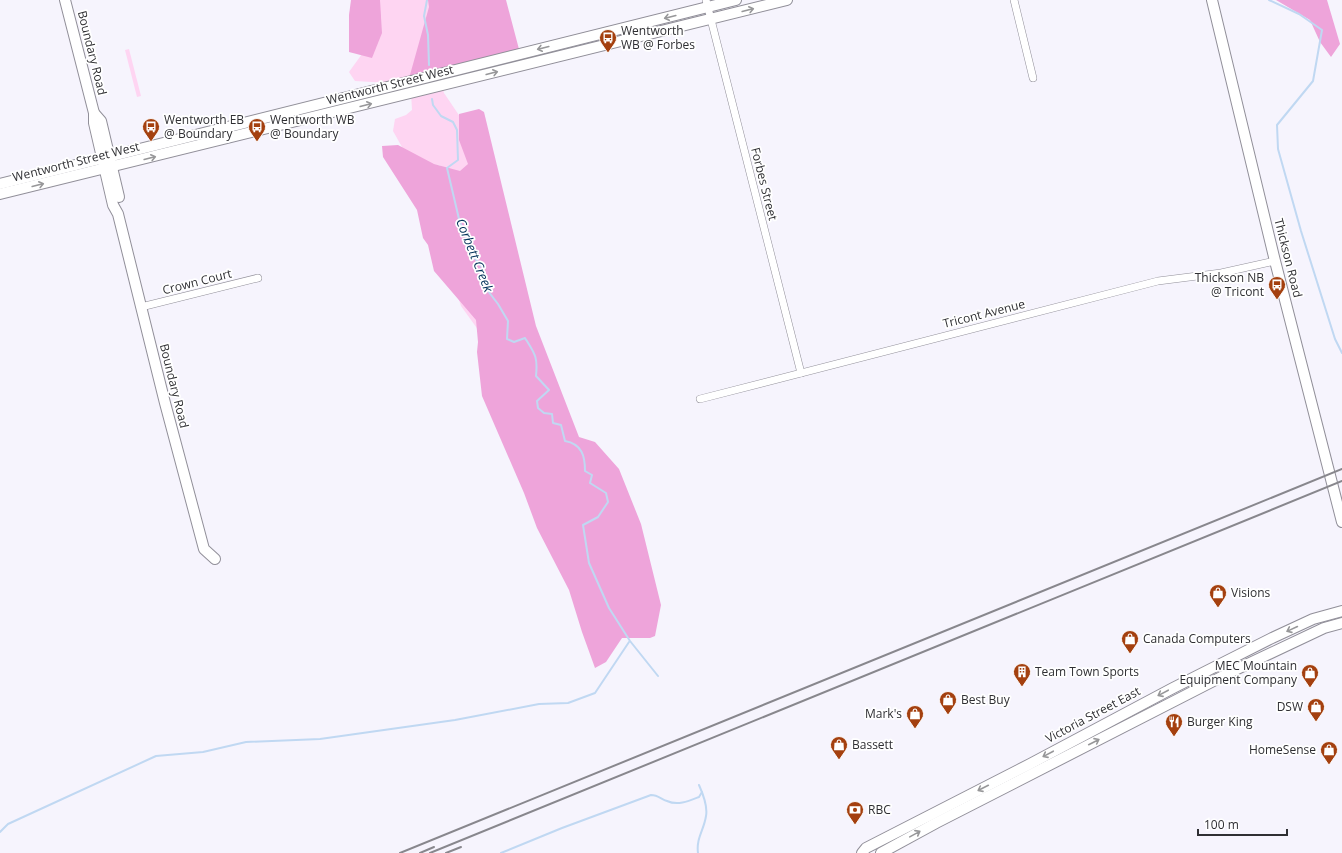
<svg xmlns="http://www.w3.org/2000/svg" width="1342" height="853" viewBox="0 0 1342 853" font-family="'Open Sans',sans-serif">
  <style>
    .green { fill: #fed5f2 }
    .forest { fill: #eea4da }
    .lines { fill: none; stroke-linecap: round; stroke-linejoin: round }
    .stream { stroke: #c0d8f2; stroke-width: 2 }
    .street-casing { stroke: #918f99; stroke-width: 8 }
    .secondary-casing { stroke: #918f99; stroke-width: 12 }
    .street { stroke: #fff; stroke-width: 7 }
    .secondary { stroke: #fff; stroke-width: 10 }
    .rail { stroke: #88878d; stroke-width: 2 }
    .oneway { stroke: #979799 }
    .labels { text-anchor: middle; stroke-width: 3.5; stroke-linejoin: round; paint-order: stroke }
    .poi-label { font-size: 12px; fill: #2f2f33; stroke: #fff; text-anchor: start }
    .street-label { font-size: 12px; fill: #2f2f33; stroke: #fff }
    .water-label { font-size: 13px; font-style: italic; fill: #05345b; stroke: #fff }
  </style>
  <rect width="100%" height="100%" fill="#f6f4fd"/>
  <g class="green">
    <polygon points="369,0 430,0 437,67 444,93 475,139 479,331 461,306 445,257 449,170 439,165 411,163 393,131 395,119 406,115 412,110 411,93 406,84 355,81 349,72 362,54"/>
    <polygon points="129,49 141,96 137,97 125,50"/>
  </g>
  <g class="forest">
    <polygon points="351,0 380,0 382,33 372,58 349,52 349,15"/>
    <polygon points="428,0 506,0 520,53 408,82 429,7"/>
    <polygon points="1276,0 1327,0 1340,44 1331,57 1320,42 1310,20"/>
    <polygon points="479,109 484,112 536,326 579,437 595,442 619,469 641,524 661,605 655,636 650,638 622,638 606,662 595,668 582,632 569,590 537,528 524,493 482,396 477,352 478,342 476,320 434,271 428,245 423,238 417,210 383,157 382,146 398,145 434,164 460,171 468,164 459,140 459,114"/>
  </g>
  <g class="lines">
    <g class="stream">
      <polyline points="427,0 424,16 428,35 429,65"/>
      <polyline points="1269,0 1299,14 1322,30 1313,81 1277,125 1278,149 1301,231 1335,339 1342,353"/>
      <path d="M432 99 433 105 441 116 453 122 457 130 458 160 447 168 459 219 473 256 482 267 488 291 498 304 508 321 507 339 514 342 525 338C535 354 538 357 536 376L549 390 537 401 538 408 544 413 552 414 553 423 561 425 565 441C582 444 585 456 585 471L592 475 590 483 606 493 608 502 598 517 583 525 589 563 609 608 630 641 658 676"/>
      <polyline points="0,832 8,824 156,756 203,752 246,742 320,739 455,720 539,704 568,703 595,693 629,642"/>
      <path d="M501 853 562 828 651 795C658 795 661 799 667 801 678 806 689 801 699 797L702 792"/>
      <path d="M698 853C696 838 704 830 706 816 708 806 703 794 699 785"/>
    </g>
    <defs>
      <g id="street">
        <polyline points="706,0 801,373"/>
        <polyline points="1014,0 1033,78"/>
        <polyline points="141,307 258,278"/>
        <polyline points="700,399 1158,281 1221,273 1275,261"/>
      </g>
      <g id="secondary">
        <polyline points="65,0 94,113 94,123 113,205 118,214 165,403 204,549 215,559"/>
        <polyline points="1212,0 1275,261 1342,522"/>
        <polyline points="94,113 101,121 119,197"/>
        <polyline points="0,184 736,0"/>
        <polyline points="0,194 787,0"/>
        <polyline points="862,853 866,848 1030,764 1173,688 1272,638 1313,619 1342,611"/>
        <polyline points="881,853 936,823 1233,671 1324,628 1342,623"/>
      </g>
    </defs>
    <use href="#street" class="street-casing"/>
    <use href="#secondary" class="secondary-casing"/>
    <use href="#street" class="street"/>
    <use href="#secondary" class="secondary"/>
    <g class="rail">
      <polyline points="400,853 1342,469"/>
      <polyline points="420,853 434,847"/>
      <polyline points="430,853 1342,481"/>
      <polyline points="446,853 461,847"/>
    </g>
  </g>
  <defs><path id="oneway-shaft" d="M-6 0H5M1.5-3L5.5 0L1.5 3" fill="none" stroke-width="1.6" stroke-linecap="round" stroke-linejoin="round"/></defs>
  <g class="oneway">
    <use href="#oneway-shaft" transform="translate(748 10) rotate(-14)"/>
    <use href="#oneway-shaft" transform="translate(670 17) rotate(166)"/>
    <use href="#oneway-shaft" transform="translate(543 48) rotate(166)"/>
    <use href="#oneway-shaft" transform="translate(492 73) rotate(-14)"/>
    <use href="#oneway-shaft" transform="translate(366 105) rotate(-14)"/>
    <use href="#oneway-shaft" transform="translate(150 158) rotate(-14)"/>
    <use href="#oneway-shaft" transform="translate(38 185) rotate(-14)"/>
    <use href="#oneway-shaft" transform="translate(1292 629) rotate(155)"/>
    <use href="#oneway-shaft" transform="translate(1163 693) rotate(152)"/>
    <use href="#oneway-shaft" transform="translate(1094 742) rotate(-27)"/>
    <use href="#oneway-shaft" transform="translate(1048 754) rotate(152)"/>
    <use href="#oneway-shaft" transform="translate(983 788) rotate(153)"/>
    <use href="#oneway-shaft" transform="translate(915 834) rotate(-29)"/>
  </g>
  <defs>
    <symbol id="bus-pin" viewBox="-11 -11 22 30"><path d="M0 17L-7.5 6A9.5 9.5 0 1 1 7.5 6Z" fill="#a4400f" stroke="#fff"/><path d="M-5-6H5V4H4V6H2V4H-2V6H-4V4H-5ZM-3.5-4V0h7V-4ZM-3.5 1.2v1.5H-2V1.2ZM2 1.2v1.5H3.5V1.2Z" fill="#fff"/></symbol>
    <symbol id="shop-pin" viewBox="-11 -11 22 30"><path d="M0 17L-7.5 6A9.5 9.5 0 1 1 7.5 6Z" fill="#a4400f" stroke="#fff"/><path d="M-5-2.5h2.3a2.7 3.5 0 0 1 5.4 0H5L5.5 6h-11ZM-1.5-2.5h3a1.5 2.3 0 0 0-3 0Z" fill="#fff"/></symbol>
    <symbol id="building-pin" viewBox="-11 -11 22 30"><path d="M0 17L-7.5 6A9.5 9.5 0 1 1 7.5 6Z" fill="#a4400f" stroke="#fff"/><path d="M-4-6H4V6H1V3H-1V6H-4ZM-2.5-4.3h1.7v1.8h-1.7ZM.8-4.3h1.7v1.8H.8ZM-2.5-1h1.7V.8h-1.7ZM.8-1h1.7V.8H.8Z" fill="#fff"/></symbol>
    <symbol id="restaurant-pin" viewBox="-11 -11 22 30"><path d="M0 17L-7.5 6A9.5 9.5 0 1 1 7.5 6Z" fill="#a4400f" stroke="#fff"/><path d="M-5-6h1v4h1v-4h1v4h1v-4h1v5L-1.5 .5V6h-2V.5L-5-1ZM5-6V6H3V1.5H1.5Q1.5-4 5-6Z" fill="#fff"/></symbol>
    <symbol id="bank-pin" viewBox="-11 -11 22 30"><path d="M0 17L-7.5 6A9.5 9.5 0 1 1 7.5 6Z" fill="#a4400f" stroke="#fff"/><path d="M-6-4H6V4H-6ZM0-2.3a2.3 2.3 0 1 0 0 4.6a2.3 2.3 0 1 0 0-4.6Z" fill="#fff"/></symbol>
  </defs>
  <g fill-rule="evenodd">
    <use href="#bus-pin" x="598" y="28" width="20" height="27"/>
    <use href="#bus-pin" x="141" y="117" width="20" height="27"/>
    <use href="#bus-pin" x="247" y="117" width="20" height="27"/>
    <use href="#bus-pin" x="1267" y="275" width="20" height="27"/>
    <use href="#shop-pin" x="1208" y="583" width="20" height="27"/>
    <use href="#shop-pin" x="1120" y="629" width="20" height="27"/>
    <use href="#building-pin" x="1012" y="662" width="20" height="27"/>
    <use href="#shop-pin" x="1300" y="663" width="20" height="27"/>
    <use href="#shop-pin" x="938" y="690" width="20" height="27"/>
    <use href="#shop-pin" x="1306" y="697" width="20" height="27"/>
    <use href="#shop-pin" x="905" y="704" width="20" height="27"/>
    <use href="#restaurant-pin" x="1164" y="712" width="20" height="27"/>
    <use href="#shop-pin" x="829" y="735" width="20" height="27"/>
    <use href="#shop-pin" x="1319" y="740" width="20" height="27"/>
    <use href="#bank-pin" x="845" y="800" width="20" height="27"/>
  </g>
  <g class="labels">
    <g class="poi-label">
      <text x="621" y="35">Wentworth<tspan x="621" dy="14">WB @ Forbes</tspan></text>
      <text x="164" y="124">Wentworth EB<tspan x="164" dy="14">@ Boundary</tspan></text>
      <text x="270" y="124">Wentworth WB<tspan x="270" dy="14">@ Boundary</tspan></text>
      <text x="1264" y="282" text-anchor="end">Thickson NB<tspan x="1264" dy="14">@ Tricont</tspan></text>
      <text x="1231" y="597">Visions</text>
      <text x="1143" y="643">Canada Computers</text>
      <text x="1297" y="670" text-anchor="end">MEC Mountain<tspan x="1297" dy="14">Equipment Company</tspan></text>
      <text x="1035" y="676">Team Town Sports</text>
      <text x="961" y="704">Best Buy</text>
      <text x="1303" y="711" text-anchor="end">DSW</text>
      <text x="902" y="718" text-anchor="end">Mark's</text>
      <text x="1187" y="726">Burger King</text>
      <text x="852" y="749">Bassett</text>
      <text x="1316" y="754" text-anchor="end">HomeSense</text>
      <text x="868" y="814">RBC</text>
    </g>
    <g class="street-label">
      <text transform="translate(92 53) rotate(76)" y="4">Boundary Road</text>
      <text transform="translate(390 85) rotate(-14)" y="4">Wentworth Street West</text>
      <text transform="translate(76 162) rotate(-14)" y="4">Wentworth Street West</text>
      <text transform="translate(764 184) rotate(76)" y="4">Forbes Street</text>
      <text transform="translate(1288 258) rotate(76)" y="4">Thickson Road</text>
      <text transform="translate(197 282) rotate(-14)" y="4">Crown Court</text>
      <text transform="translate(984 314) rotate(-14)" y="4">Tricont Avenue</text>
      <text transform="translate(174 386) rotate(76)" y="4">Boundary Road</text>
      <text transform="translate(1093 715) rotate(-28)" y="4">Victoria Street East</text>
    </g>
    <g class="water-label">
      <text transform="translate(475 255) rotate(68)" y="5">Corbett Creek</text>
    </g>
  </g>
  <path d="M1198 829v6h89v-6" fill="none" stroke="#2f2f33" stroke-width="2"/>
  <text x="1204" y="829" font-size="12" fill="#2f2f33" stroke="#ffffff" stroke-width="3" paint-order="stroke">100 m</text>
</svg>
